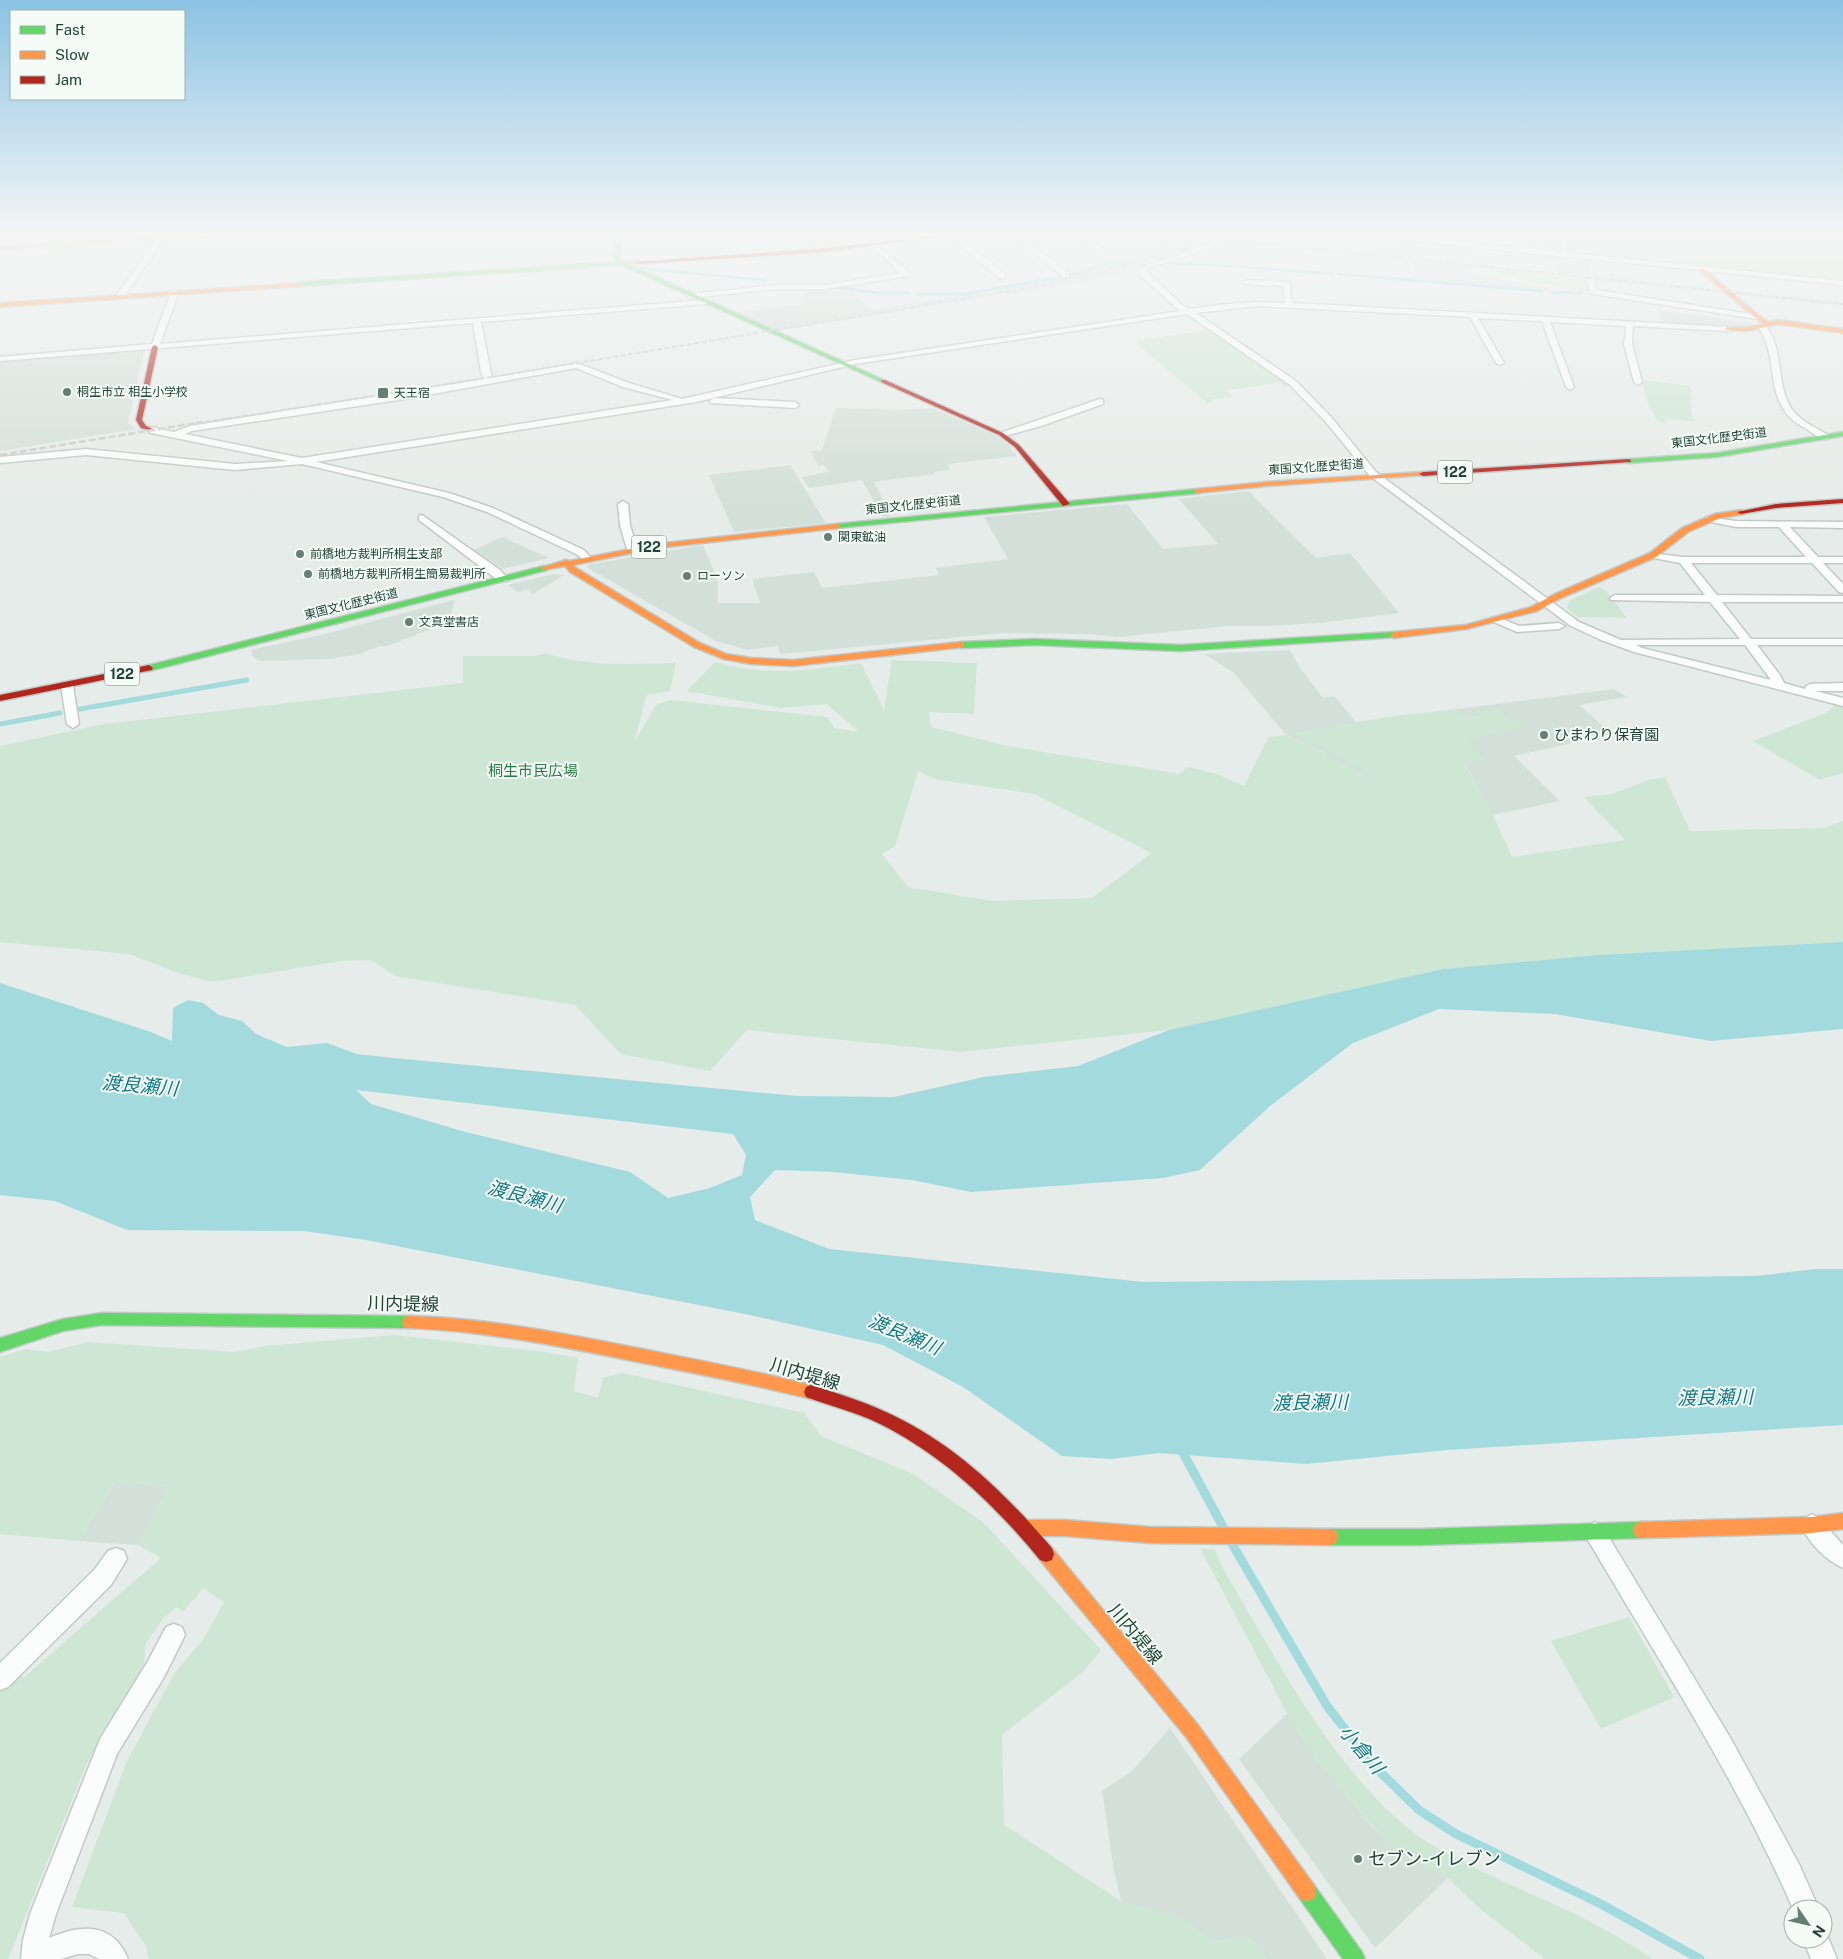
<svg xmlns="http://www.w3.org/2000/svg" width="1843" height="1959" viewBox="0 0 1843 1959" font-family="'Public Sans','Noto Sans JP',sans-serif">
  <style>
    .built { fill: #d3dfd9 }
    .green { fill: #cee6d4; fill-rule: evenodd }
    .water { fill: #a2dade; fill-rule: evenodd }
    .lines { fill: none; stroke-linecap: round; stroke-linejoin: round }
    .stream-far2 { stroke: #a2dade; stroke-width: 3 }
    .stream-far1 { stroke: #a2dade; stroke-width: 5 }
    .stream { stroke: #a2dade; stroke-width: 9 }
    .street-casing { stroke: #c3c9c6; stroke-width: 3 }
    .fast-casing { stroke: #c1cac6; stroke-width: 3 }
    .slow-casing { stroke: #c1cac6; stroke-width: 3 }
    .jam-casing { stroke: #c1cac6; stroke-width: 3 }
    .street { fill: #fbfcfc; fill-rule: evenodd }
    .fast { fill: #63d668; fill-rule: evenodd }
    .slow { fill: #ff974d; fill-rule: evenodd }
    .jam { fill: #b3261e; fill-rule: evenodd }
    .rail-far1 { stroke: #c7ccca; stroke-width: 2; stroke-dasharray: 5 2.5; stroke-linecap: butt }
    .rail { stroke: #c7ccca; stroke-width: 2.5; stroke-dasharray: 7 3; stroke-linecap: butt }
    .poi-dot { fill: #657e76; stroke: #f5fbf7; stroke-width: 2 }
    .labels { text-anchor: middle; stroke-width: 4; stroke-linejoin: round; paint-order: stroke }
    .far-poi-label { font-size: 12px; fill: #204338; stroke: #f5fbf7; text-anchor: start }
    .far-street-label { font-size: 12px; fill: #204338; stroke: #f5fbf7 }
    .shield { fill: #f5fbf7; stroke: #607a71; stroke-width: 1 }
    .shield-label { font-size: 14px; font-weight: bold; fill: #204338 }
    .poi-label { font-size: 15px; fill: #204338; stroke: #f5fbf7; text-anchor: start }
    .park-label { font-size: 15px; fill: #257f43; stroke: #f5fbf7 }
    .near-street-label { font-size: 18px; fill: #204338; stroke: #f5fbf7 }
    .near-poi-label { font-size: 18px; fill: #204338; stroke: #f5fbf7; text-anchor: start }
    .near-water-label { font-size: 19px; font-style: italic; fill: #127a87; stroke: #f5fbf7 }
  </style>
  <rect width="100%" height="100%" fill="#e6ece9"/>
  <g class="built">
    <polygon points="1169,235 1236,235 1131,270 1078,283 777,331 736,312 804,304 804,291 824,288 851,292 872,310 957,296 955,294 967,294 1030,283 1123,262 1188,237"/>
    <polygon points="1240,240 1557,273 1559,263 1542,259 1543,254 1588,258 1591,260 1590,271 1596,271 1597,276 1717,289 1721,293 1474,268 1469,270 1477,275 1547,288 1551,291 1413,278 1413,260 1258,245 1240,245 1234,242"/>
    <polygon points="1733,291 1843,302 1843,306 1738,295"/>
    <polygon points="1658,310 1690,314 1754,324 1734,327 1660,324"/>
    <polygon points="144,351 128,423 136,429 0,451 0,361"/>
    <polygon points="836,408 902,410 932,408 992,434 1008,445 1017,456 948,464 950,470 934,472 935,474 874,482 891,516 883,517 862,480 809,488 802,477 829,472 824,465 818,466 811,451 822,450"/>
    <polygon points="790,465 826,523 734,532 709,475"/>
    <polygon points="1248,491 1316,558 1350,553 1399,613 1318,623 1271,626 1227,626 1117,637 1091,634 1003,633 781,654 778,646 747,650 716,641 586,567 591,564 703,545 717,579 692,585 718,580 718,603 760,603 752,579 814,572 822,588 939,575 936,568 1008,559 984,517 1127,504 1163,549 1218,544 1179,499"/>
    <polygon points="502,537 547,557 548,558 503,569 474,550"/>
    <polygon points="553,574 564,575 533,594 527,589 518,592 508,585"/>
    <polygon points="453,600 455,601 448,621 443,624 388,646 379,646 360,654 329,659 261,661 253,657 251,650 321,635"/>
    <polygon points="1290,650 1298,665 1323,698 1334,696 1356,722 1614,689 1627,697 1579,705 1612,734 1514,756 1560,801 1493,815 1464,761 1414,772 1365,775 1326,755 1324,751 1286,735 1233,672 1204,654"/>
    <polygon points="116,1481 168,1487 138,1545 79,1541"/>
    <polygon points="1287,1714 1314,1758 1373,1827 1398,1850 1448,1878 1375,1948 1239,1759"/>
    <polygon points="1170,1728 1327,1959 1267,1959 1247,1936 1213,1942 1121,1901 1114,1871 1102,1791 1132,1771"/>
  </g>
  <g class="green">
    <polygon points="1402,235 1561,235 1561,246 1506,240 1505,247"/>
    <polygon points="1573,235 1843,235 1843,282 1574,253"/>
    <polygon points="1481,269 1585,279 1588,292 1519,279"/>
    <polygon points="1209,330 1289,386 1284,387 1280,383 1227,390 1233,397 1212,399 1213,402 1207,403 1136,343 1139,340"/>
    <polygon points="1641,380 1690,386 1692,416 1697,422 1666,419 1666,423 1658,422 1649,406"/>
    <polygon points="1599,587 1606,591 1627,618 1577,617 1567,608 1570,600"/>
    <path d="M545 653C586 667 633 664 676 663L670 691 646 695 635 741 656 705 670 700 827 717 834 728 859 732 827 704 781 708 687 691 715 662C768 677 808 670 861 663L884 710 892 660 977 663 974 714 929 712 931 727 1007 746 1179 774 1188 767 1217 774 1244 786 1269 737 1286 735 1324 751 1326 755 1365 775H1370L1330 751 1293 733 1401 715 1456 710 1462 718 1480 715 1478 712 1498 709 1510 721 1523 718 1524 726 1467 739 1488 761 1464 762 1493 815 1512 857 1625 840 1584 797 1612 794 1649 780 1665 777 1690 831 1823 828 1843 821V942L1598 955 1443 969 1169 1030 960 1052 747 1030 710 1071 621 1054 575 1005 395 976 371 960 340 961 213 982 181 974 129 954 0 942V746L105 724 463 683V656H534ZM918 771 934 779 1034 794 1152 853 1092 898 992 901 908 887 882 854 895 846Z"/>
    <polygon points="1835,705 1843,706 1843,773 1820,780 1753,741 1826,713"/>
    <polygon points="394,1335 545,1352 578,1358 574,1391 598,1398 603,1378 623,1373 804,1413 821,1436 913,1474 983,1522 1101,1650 1084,1671 1002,1735 1004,1825 1121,1901 1186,1920 1213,1941 1247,1936 1267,1959 149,1959 146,1946 124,1913 72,1907 127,1761 174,1674 204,1638 224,1602 203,1588 183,1612 177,1607 164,1617 146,1643 143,1671 87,1763 8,1959 0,1959 0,1691 18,1672 23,1678 161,1558 138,1545 168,1487 116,1482 79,1541 0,1534 0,1357 26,1349 49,1352 88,1342 234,1352 265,1346"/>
    <path d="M1200 1548 1215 1550 1221 1565C1276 1658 1334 1774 1421 1838 1431 1845 1444 1851 1454 1857 1491 1877 1529 1893 1567 1910 1596 1924 1626 1941 1653 1959H1545L1479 1908 1448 1878 1398 1850 1373 1826 1349 1799 1314 1758 1299 1736Z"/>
    <polygon points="1629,1617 1674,1697 1601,1729 1551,1641"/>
  </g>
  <path class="water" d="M1843 942V1029L1711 1041 1555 1014 1439 1009 1353 1043 1270 1106 1200 1170 1163 1178 971 1192 912 1180 833 1172 775 1170 750 1197 755 1220 829 1249 1144 1282 1755 1276 1816 1269H1843V1425L1447 1450 1306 1464 1159 1453 1111 1459 1062 1456 963 1387 883 1345 750 1315 366 1240 304 1231 127 1230 55 1201 0 1195V983L151 1032 172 1041 173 1008 188 1000 203 1003 219 1015 242 1021 256 1034 287 1047 327 1043 357 1054 394 1058 797 1096 894 1097 984 1077 1078 1066 1169 1030 1443 969 1598 955ZM356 1090 733 1134 746 1155 742 1175 710 1188 668 1198 630 1172 462 1131 371 1104Z"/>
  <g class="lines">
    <g class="stream-far2">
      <polyline points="1173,264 1215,265 1333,274"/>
      <polyline points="637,268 765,280"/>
      <polyline points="1339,274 1542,291"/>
      <polyline points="834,287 879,293 909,293"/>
      <polyline points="1552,292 1581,293"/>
      <polyline points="918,294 966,294 1060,277 1122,261"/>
    </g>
    <g class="stream-far1">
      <polyline points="80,709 247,680"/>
      <polyline points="0,724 60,713"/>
    </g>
    <g class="stream">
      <polyline points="1181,1449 1223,1527"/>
      <polyline points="1232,1544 1327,1706 1373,1765 1419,1810 1456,1834 1601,1904 1700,1959"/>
    </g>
    <defs>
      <g id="street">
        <polygon points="160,235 167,235 124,297 118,297 117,295"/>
        <polygon points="844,235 852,235 867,246 862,247"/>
        <polygon points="949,235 956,235 1005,274 1005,278 999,278"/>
        <polygon points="1012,235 1019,235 1069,273 1069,277 1063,277"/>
        <polygon points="1073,235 1081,235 1102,248 1097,249"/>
        <path d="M1236 235H1246L1149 268 1147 272 1183 306 1189 309 1227 304 1257 302 1285 303 1283 286 1244 284 1243 282 1247 280 1289 282 1292 303 1730 327V331H1727L1633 326 1632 344 1642 382 1638 385 1634 382 1624 344 1626 330 1625 326 1550 322 1574 387 1570 390 1566 387 1542 321 1478 318 1504 363 1500 365 1496 363 1470 317 1257 306 1196 313 1296 381 1331 417 1376 472 1579 622 1621 640 1740 639 1710 602 1611 600 1610 598 1615 595H1705L1680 563 1649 557 1648 555 1649 553 1683 557H1806L1779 527H1736L1706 521V517L1736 521 1843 522V528L1790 527 1818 557H1843V563H1823L1843 584V593L1839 592 1812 563H1691L1717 595 1843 596V602H1722L1751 639H1843V645H1757L1780 675 1784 683 1805 689 1806 686 1810 684 1843 683V691H1815L1843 698V706L1634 652 1601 640 1571 626 1370 476 1325 421 1290 385 1187 314 855 364 696 402 316 462 449 493 493 508 584 550 591 558 586 561 576 554 487 512 443 497 302 464 235 470 86 455 0 463V457L86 449 235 464 288 461 151 433 147 430 151 427 174 432 190 426 484 379 481 372 473 323 0 361V357L152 344 171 292 175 290 179 292 160 344 704 300 708 302 707 304 481 322 492 378 577 363 629 383 682 399 855 360 1180 311 1140 275V268L1145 266ZM576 368 623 387 673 400 302 458 185 434 192 431 411 398ZM1636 645H1745L1771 680 1642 648Z"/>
        <polygon points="1323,235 1344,235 1347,237 1344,239"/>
        <polygon points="1385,235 1562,252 1562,235 1568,235 1569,253 1843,281 1843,285 1410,241"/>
        <polygon points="874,243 909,272 909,276 825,289 777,289 691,298 687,296 691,294 777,285 825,285 900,273 872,246 872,244"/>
        <polygon points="1588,279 1594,279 1596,290 1757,315 1761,317 1757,319 1593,294 1589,292"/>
        <path d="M1758 324H1764C1785 347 1775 382 1791 408 1799 420 1816 428 1828 435V439C1821 440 1814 434 1808 430 1799 425 1789 419 1784 410 1767 385 1777 350 1757 326Z"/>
        <polygon points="714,398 795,402 799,405 795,408 711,403 710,401"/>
        <polygon points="1100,399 1103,400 1103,404 1041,426 1001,437 997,434"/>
        <polygon points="623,501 628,504 630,525 637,549 632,552 627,549 620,525 618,504"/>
        <polygon points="422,515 500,570 508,579 507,581 499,581 419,520 419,516"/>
        <polygon points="1498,617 1519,626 1559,623 1565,626 1559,629 1517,632 1494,622 1493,620"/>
        <polygon points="67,682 73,686 79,724 73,728 67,724 61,686"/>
        <path d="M1812 1514 1819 1518 1843 1545V1568C1825 1560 1809 1543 1801 1525L1805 1518Z"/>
        <path d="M1595 1522 1602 1526 1731 1739 1799 1864 1819 1909H1793C1737 1780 1659 1661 1588 1540L1584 1533 1588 1526Z"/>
        <polygon points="116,1548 124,1551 127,1559 111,1585 8,1687 0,1690 0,1663 95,1569 108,1551"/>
        <path d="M174 1624 182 1627 185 1635 164 1677 117 1754 56 1914 49 1938C81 1924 113 1922 128 1959H99L89 1954H78L61 1959H21L23 1940 30 1914 100 1739 148 1661 166 1627Z"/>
        <polygon points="1823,1929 1825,1930 1837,1959 1811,1959 1803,1939 1823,1939"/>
      </g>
      <g id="fast">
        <polygon points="614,235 620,235 620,259 622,261 641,261 641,263 628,264 886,381 881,382 621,265 302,286 299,284 302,282 617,262 614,259"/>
        <polygon points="1843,432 1843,436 1717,457 1629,463 1626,461 1629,459 1717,453"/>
        <polygon points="1197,489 1201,491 1200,493 837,528 833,526 837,524"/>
        <polygon points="544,566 547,566 547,570 149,671 145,668 146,666"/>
        <polygon points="1394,632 1397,633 1397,637 1180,651 1035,645 961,648 957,645 961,642 1035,639 1180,645"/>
        <polygon points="102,1313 409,1316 414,1317 416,1322 414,1327 409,1328 102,1325 63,1331 0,1352 0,1338 63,1319"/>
        <polygon points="1641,1522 1647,1524 1649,1530 1647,1536 1641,1538 1420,1545 1330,1545 1324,1543 1322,1537 1324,1531 1330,1529 1420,1529"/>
        <polygon points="1307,1883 1314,1885 1362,1952 1365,1959 1343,1959 1300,1899 1298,1892 1300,1885"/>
      </g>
      <g id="slow">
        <polygon points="205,235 236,235 0,250 0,246"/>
        <polygon points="1699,268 1703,268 1759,316 1769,322 1778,320 1843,329 1843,333 1778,324 1747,331 1725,330 1727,327 1747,327 1763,324 1699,270"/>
        <polygon points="304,283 302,286 0,307 0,303"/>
        <polygon points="1423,472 1425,473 1425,475 1266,486 1197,493 1193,491 1197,489 1266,482"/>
        <polygon points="1741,510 1745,512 1744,514 1720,518 1688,532 1656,557 1561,598 1537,611 1466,629 1394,638 1390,635 1394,632 1466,625 1531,607 1555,594 1650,553 1682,528 1715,514"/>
        <polygon points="837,524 840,524 840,528 656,548 573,565 576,568 700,643 726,654 751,658 793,660 961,642 964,643 964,647 793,666 751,664 724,659 694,647 570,572 565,566 544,570 540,568 566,560 569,561 656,544"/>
        <path d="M409 1316C485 1318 558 1332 632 1347 692 1359 752 1370 811 1385L816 1387 818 1392 816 1397 811 1399C752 1384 693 1373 633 1361 559 1346 485 1331 409 1328L404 1327 402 1322 404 1317Z"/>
        <polygon points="1843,1513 1843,1529 1812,1533 1641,1538 1635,1536 1633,1530 1635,1524 1641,1522 1812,1517"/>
        <polygon points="1025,1520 1065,1520 1150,1527 1330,1529 1336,1531 1338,1537 1336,1543 1330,1545 1150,1543 1065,1536 1025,1536 1019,1534 1017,1528 1019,1522"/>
        <polygon points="1046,1546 1052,1548 1198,1725 1314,1885 1316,1892 1314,1899 1307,1901 1300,1899 1186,1737 1040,1560 1038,1554 1040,1548"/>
      </g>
      <g id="jam">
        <polygon points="935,235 950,235 828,252 639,264 636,262 828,248"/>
        <polygon points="155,345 158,347 142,420 146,426 153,429 153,431 141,428 136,420 152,347"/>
        <polygon points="881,380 885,380 1003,433 1019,445 1070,504 1063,506 1015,447 999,435 881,382"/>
        <polygon points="1629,459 1631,460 1631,462 1423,476 1419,474 1423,472"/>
        <polygon points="1843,499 1843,503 1776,508 1741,514 1737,512 1776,504"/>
        <polygon points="149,665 153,668 152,670 0,701 0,695"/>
        <path d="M811 1385C837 1393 862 1401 886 1412 953 1442 1005 1493 1052 1548L1054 1554 1052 1560 1046 1562 1040 1560C994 1504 943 1455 878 1423 855 1412 830 1406 806 1397L804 1392 806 1387Z"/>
      </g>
    </defs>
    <use href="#street" class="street-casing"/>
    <use href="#fast" class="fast-casing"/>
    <use href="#slow" class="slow-casing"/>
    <use href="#jam" class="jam-casing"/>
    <use href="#street" class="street"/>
    <use href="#fast" class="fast"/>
    <use href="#slow" class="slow"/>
    <use href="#jam" class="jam"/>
    <g class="rail-far1">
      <polyline points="1184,235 1843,304"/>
      <path d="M198 423C479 381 759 332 1040 286L1109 270 1218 235"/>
      <polyline points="198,423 202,422"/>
    </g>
    <g class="rail">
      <polyline points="196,423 206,421"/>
      <polyline points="0,455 202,422"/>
    </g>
  </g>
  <linearGradient id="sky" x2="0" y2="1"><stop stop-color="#8cc3e4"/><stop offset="0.46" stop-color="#f4f6f5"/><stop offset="1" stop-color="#f4f6f5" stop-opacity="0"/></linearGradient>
  <rect width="1843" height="509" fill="url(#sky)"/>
  <g class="poi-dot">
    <circle cx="67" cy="392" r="5"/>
    <rect x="377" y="387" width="12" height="12" rx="2.5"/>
    <circle cx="828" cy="537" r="5"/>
    <circle cx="300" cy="554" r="5"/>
    <circle cx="308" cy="574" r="5"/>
    <circle cx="687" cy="576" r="5"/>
    <circle cx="409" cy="622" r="5"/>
    <circle cx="1544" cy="735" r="5"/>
    <circle cx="1358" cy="1859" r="5"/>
  </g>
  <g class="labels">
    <g class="far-poi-label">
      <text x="77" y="396">桐生市立 相生小学校</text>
      <text x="394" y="397">天王宿</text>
      <text x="838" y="541">関東鉱油</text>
      <text x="310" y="558">前橋地方裁判所桐生支部</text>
      <text x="318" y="578">前橋地方裁判所桐生簡易裁判所</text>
      <text x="697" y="580">ローソン</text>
      <text x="419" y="626">文真堂書店</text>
    </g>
    <g class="far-street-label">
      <text transform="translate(1719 438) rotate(-7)" y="4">東国文化歴史街道</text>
      <text transform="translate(1316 467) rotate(-4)" y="4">東国文化歴史街道</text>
      <text transform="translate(913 505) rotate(-6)" y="4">東国文化歴史街道</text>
      <text transform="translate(351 604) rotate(-14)" y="4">東国文化歴史街道</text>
    </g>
    <g class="shield">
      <rect x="1437.5" y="460.5" width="35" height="23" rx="4"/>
      <rect x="631.5" y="535.5" width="35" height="23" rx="4"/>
      <rect x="104.5" y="662.5" width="35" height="23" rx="4"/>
    </g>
    <g class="shield-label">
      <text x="1455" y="477">122</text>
      <text x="649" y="552">122</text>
      <text x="122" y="679">122</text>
    </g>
    <g class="poi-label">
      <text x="1554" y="740">ひまわり保育園</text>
    </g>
    <g class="park-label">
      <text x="533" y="776">桐生市民広場</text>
    </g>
    <g class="near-street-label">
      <text transform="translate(403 1304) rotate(1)" y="6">川内堤線</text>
      <text transform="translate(805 1374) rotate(16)" y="6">川内堤線</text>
      <text transform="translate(1135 1634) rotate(50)" y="6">川内堤線</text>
    </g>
    <g class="near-poi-label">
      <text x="1368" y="1865">セブン-イレブン</text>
    </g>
    <g class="near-water-label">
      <text transform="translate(140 1085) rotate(5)" y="7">渡良瀬川</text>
      <text transform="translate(525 1196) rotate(15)" y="7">渡良瀬川</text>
      <text transform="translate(905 1334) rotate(23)" y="7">渡良瀬川</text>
      <text transform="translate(1715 1397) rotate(-1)" y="7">渡良瀬川</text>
      <text transform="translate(1310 1402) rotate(-1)" y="7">渡良瀬川</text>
      <text transform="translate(1362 1749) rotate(50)" y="7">小倉川</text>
    </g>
  </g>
  <rect x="10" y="10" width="175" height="90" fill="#f5fbf7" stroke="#a0b1ab"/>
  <rect x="20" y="26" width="25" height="8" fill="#63d668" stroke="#a0b1ab"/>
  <text x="55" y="35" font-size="15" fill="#204338">Fast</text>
  <rect x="20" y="51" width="25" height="8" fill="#ff974d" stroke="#a0b1ab"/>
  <text x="55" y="60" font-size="15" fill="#204338">Slow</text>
  <rect x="20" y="76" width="25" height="8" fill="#b3261e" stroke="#a0b1ab"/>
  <text x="55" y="85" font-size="15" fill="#204338">Jam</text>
  <g transform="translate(1808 1924) rotate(124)"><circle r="24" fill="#f5fbf7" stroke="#a0b1ab"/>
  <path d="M0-4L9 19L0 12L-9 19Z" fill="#657e76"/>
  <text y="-8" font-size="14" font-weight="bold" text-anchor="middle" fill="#204338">N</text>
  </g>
</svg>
